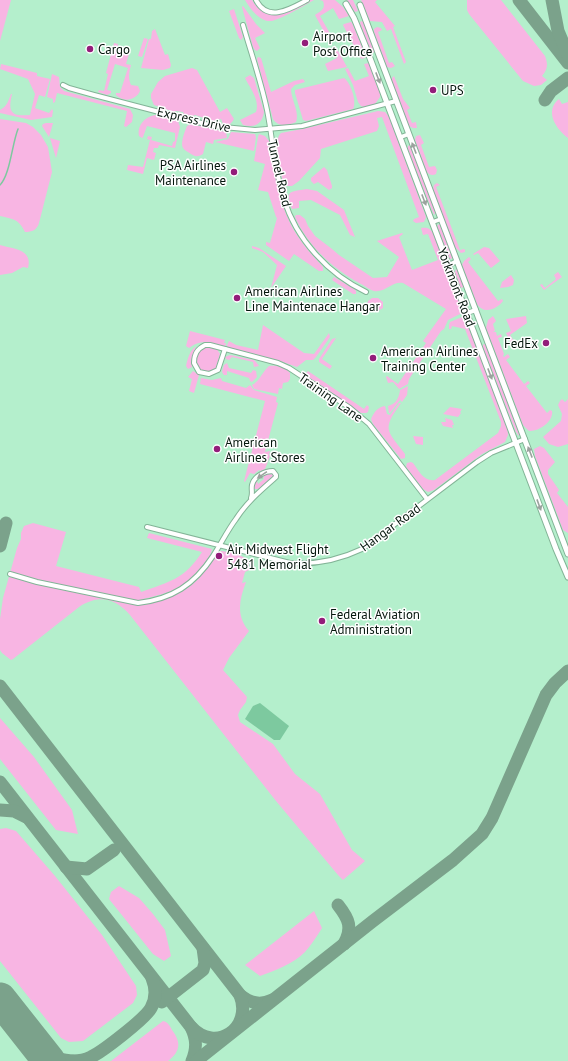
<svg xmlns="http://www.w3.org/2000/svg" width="568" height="1061" viewBox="0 0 568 1061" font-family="'PT Sans',sans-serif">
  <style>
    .built { fill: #b4efcc }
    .green { fill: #f8b5e3 }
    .water { fill: #7dc99f }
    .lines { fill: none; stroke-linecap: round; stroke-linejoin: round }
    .stream { stroke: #7dc99f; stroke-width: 1.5 }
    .taxiway { stroke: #7ba28b; stroke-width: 13 }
    .runway { stroke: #7ba28b; stroke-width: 33 }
    .minor-casing { stroke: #83b497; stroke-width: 6 }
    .tertiary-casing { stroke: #83b497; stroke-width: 7 }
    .minor { stroke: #fff; stroke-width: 4 }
    .tertiary { stroke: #fff; stroke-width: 5 }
    .oneway { fill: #9ba29e }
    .poi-dot { fill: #931d7a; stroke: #fff; stroke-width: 1.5 }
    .labels { text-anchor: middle; stroke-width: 3; stroke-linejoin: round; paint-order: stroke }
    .poi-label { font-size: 13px; fill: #04160c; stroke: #fff; text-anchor: start }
    .street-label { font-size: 13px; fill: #04160c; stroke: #fff }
  </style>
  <rect width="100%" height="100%" fill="#c4f7d9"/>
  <rect class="built" x="0" y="0" width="568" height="1061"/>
  <g class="green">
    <polygon points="0,0 11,0 0,41"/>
    <path d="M245 0H252C268 27 290 10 310 0H314C305 5 280 20 271 21 260 22 250 9 245 0Z"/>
    <path d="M320 0H335L343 7 349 16 339 19 333 8 320 16 332 37V39L329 41 315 15C321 11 326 9 323 1Z"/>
    <polygon points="347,0 353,0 358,11 355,12"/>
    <polygon points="361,0 377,0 375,2 395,26 393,27 406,62 404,64 391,29 387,31 382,22 370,21"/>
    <path d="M467 0H501L545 56C548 64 548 69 542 76L547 80 541 85 534 86 523 81 469 14 467 10Z"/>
    <polygon points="243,6 256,24 265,33 255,38 260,48 257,51 255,50 253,47 242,7"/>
    <polygon points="234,9 243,37 241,40 239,38 229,11"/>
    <polygon points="361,21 364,22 375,51 373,53 371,53 360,23"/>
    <polygon points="351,22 352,23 366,55 365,58 361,59 343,25 344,24"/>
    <polygon points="377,27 381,28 382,30 378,32 389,63 392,62 395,66 391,68 387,67 374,32 374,29"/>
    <polygon points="155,29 165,55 168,54 171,65 170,68 163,70 141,68 149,39 151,39 152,31"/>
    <polygon points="144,38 148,39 142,57 138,56"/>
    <path d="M114 43 118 44 117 50 129 54 126 64 131 65C129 73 128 78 131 85L138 86 140 91C136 100 124 103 116 95V93H120L128 68 115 64 107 90 111 91V93L107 95 98 92 99 90 104 91 108 74 106 73Z"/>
    <polygon points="336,47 347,67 328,71 325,64 337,58 333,48"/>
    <path d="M258 57 261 58 271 92 294 81 303 79 305 82 295 85 291 89C291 99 300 113 296 122 288 126 278 127 273 119L257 59Z"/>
    <polygon points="369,63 380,93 380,97 375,104 364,107 361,106 358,102 353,85 345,69 348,68 355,81 369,76 364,64"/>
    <path d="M1 64 37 73V76L50 79 45 97 39 95 35 108 49 113 52 109 53 111 52 117 31 120 0 113V110C7 106 8 102 11 94H12C8 111 10 117 30 115L35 94 28 79 0 69Z"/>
    <polygon points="192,68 197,70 220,112 227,108 234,119 232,122 229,125 223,124 221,119 213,121 195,115 193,116 184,114 183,112 176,111 174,112 154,105 151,98 151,94 158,82 165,76"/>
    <polygon points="52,74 59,77 60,87 64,91 130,109 133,115 132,122 126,127 124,126 127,111 57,93 55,102 53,103 53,99 47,97"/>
    <path d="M250 75 254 78 264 112C262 125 254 128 243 125L240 120 256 112C260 100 250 88 245 78Z"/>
    <polygon points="394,76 403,99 410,108 407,110 412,123 416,122 417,128 413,128 409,126 392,81 392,78"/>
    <path d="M344 78C351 83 357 102 353 109L306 121 303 120 295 93V90Z"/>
    <path d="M559 99 562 104 568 102V138C556 129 544 111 559 99Z"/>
    <path d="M378 111 385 112 389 117 426 217 424 222 416 223 413 221 414 219 419 217 382 117 377 118 379 126 377 131 321 149 320 158 299 181 292 186H286L283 183C281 171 272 141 281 133L302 129Z"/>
    <path d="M155 115 178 121 180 127 175 148 159 145 158 148H154L153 152 156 153 154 160 147 158 143 174 127 170 128 165 143 167 150 140 147 139 148 136 152 137 151 140 172 146 173 142 175 141V133L147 126 143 137 142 138 139 136C137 125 145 117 155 115Z"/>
    <path d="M0 119 26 123 33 127 41 135 48 147 52 172 39 223C37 230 32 232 25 232 19 219 13 219 0 216Z"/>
    <polygon points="46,123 53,123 49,137 42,126 43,124"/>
    <path d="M191 124 226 132 227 138 214 140 213 144 206 142 203 154C198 157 196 157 191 154 189 152 185 151 183 148 180 143 185 131 187 126Z"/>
    <polygon points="231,132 255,134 256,137 254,151 215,142 228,139"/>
    <path d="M259 134 265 136 269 141C275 175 279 209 299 238 306 249 315 258 323 267V271H319L294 254 289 261 266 245V242L270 243 277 218 276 217 268 192 258 190 265 164 254 161 258 137Z"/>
    <path d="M420 135 424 143 421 145 429 167 435 166 437 170 436 174C433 176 429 175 427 172L415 140 416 136Z"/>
    <polygon points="50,138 60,141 56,158"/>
    <polygon points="409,145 411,147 436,211 434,215 407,148"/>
    <polygon points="324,167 327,170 332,186 332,188 329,190 318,182 314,184 311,181 311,178"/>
    <polygon points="437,183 440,185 436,187 460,250 464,249 465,250 465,252 461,253 455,247 433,189 434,185"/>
    <path d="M307 189 317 191 344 210 355 237 350 235 340 215 311 200 299 201V208L292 209C285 190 289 192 307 189Z"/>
    <path d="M296 215H300L305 219 308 226 315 236 332 249 339 255 373 278 387 277 399 257 377 241 402 233 403 234 399 237 412 270 438 260 428 234 423 235 421 228C427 227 430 228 433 233L463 312 462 313 448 320 444 329 441 331 409 379 408 384 399 389 393 382 388 383 386 377 387 376 398 384 426 343 423 341 446 309 403 283C392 281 385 293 374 291 370 290 365 286 361 284 333 269 308 246 295 217Z"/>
    <polygon points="439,224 441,225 453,257 451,259 449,258 437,226"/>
    <path d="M0 245C13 249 33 249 28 268L23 267 12 273 0 275Z"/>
    <polygon points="252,246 259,248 286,266 271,288 277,265 263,252 252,248"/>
    <polygon points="484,247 489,248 500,261 491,268 478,253 474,255 473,254"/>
    <path d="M469 257 471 259 468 262 498 301 502 299 503 301C497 309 484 315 477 304L462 265 464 261Z"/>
    <polygon points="456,269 458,270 464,285 462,288 460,287 455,272"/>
    <polygon points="558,272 562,277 544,290 540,285 542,284 545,288 556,279 554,275"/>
    <polygon points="511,275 514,280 513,285 508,287 500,288 502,282"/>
    <polygon points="334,277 354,289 356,291 356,294 353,294 332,280"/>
    <polygon points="372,298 378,298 383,302 383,308 378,311 367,304 368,301"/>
    <path d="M493 316 496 321 493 324 495 331 493 332H496L497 336 501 334 502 337 498 338 504 354 503 356 504 357 508 354 510 357 506 360 524 384 528 381 530 383 526 386 547 413 550 410 552 411C554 421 539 432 529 431L523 425 486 328 488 320Z"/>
    <polygon points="526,316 527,323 510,335 514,341 511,343 506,333 511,331 506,319"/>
    <path d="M462 317 465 318 467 320 507 425 508 435 505 442 482 454 434 490 428 492 423 489 406 467 407 463 411 462 413 463C419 471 424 482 435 480L498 433 501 426V422L465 329 452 326 451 329H449V325L450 322Z"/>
    <polygon points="263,325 304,353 314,354 329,333 330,337 316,357 313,360 306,360 297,367 280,361 226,347 229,341 236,345 258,350"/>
    <path d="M190 331 225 340 224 343H226L225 347C211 343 202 338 189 348L186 346Z"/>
    <polygon points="336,338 322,359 332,366 330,369 319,362 319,359 332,339"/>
    <polygon points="484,344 487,345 519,430 519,436 516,432 483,348 483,345"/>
    <path d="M196 346 191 361 192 367 188 369 186 366C188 358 189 352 196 346Z"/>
    <path d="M206 347 217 349 220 354 216 368 208 372 201 370C192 361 196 352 206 347Z"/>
    <polygon points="230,355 254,360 256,362 259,366 254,367 253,362 232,357 229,360 226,359 225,357"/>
    <polygon points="227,363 229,368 251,373 253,370 256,371 257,377 252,382 250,381 249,378 227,371 227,375 224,375 222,372 224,365"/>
    <path d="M269 366C276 365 286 367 290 373V379L288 382 283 383 282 389 279 388 278 394 254 389 252 385C260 381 262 372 269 366Z"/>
    <polygon points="193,371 199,375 194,393 189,391 192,379 188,377"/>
    <polygon points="308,371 364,409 367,405 369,407 368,412 366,413 361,413 307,376 306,373"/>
    <polygon points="201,378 212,380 221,378 222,381 246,388 250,385 254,390 277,397 276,402 278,403 265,452 270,451 269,455 270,456 265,469 261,471 259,470 254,474 250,473 245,482 244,481 265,401 200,384"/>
    <path d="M408 386 407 395 402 402 400 400 390 413H389L388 406C396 404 399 398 400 390Z"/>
    <polygon points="562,399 565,402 568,399 568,444 558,447 549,444 543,437 561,421 562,414 558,405 560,401"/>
    <path d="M399 403H401C382 430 386 429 405 454V458L401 459 373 424 371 419C374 412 378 407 385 406L387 414 390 415Z"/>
    <polygon points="450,407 462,409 460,412 461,413 458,417 443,414"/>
    <polygon points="445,418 452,420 454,425 452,425 453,428 443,426 441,422 446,422"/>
    <polygon points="413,436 423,437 423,445 416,444"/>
    <polygon points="540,446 544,448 555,462 548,470 548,474 559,490 557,493 568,507 568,533 563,530 535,456 534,449"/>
    <polygon points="267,473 273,474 273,477 258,489 254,489 254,486 255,482 257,481 258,484 264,479 263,475"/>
    <path d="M33 523 66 532 56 566 139 587 141 592C169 582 185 579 202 552L147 538 149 533 212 549C211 555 207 560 203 565 185 588 170 593 143 599L144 605C164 600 184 594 198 579 206 570 212 559 220 551 224 551 228 552 233 553 242 556 251 558 249 570L245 572 242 583 246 582C239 600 236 616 249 631L229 658 223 670 247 697 246 702 240 710 238 715 240 722 273 744 295 774 320 794 352 850 365 861 343 880 338 875 276 801 130 615C115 598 99 594 79 607L13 659 11 660 2 653 0 650V619L3 598 17 548 21 539V533L24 526Z"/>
    <polygon points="0,718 34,757 72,810 78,834 56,830 0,759"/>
    <polygon points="6,828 16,831 55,876 102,935 136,986 137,995 133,1003 83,1041 69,1042 61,1038 0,961 0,829"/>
    <polygon points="119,886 139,898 153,914 165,930 171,956 164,961 153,954 109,899 111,892"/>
    <path d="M314 911 322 928C317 936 311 945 305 952 293 964 276 970 260 976L245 965Z"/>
    <path d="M163 1021C168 1022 170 1026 172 1030 181 1042 181 1051 168 1061H111Z"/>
  </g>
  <polygon class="water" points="260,703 289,726 280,740 274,740 245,719 253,706"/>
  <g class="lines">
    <path class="stream" d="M0 185C10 175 12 144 18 129"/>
    <g class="taxiway">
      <polyline points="519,0 568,63"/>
      <polyline points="552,0 558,31 568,55"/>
      <polyline points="545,100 551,91 568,78"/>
      <polyline points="0,546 6,523"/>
      <path d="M0 686 240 995C250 1003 260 1006 272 1000"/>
      <path d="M0 782 191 1027C197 1039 197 1049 192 1061"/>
      <polyline points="0,810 14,811 26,817"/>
      <polyline points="66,867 87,869 114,850"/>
      <path d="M338 905C349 919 353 928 344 944"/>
      <polyline points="162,1002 203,970 205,963 203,948"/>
      <path d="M191 1027C216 1054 253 1028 240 995"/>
      <path d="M29 1036C43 1051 51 1060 72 1061"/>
      <path d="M73 1061C79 1061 85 1060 91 1057 102 1052 146 1018 151 1008 156 999 156 988 152 978"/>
      <polyline points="196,1061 373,921 453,860 482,834 492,818 546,695 555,683 568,671"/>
    </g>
    <polyline class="runway" points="0,999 49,1061"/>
    <defs>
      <g id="minor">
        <path d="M256 0C268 23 290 9 307 0"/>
        <path d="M243 25C251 53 261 81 267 110 273 139 274 170 284 199 296 239 328 274 366 292"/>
        <polyline points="63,85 69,88 94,95 213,126 255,130 302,126 396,101"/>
        <polyline points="401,137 409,134"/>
        <polyline points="433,222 441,219"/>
        <polyline points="449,265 457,261"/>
        <polyline points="467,313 476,310"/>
        <path d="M205 345H210L225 349 218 370 209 374 199 372 194 363C194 354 197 349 205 345Z"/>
        <polyline points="225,349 278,363 289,368 350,408 369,424 427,499"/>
        <path d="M147 527 290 563C317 565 339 560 362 549L477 462 491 453 525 439"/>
        <path d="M10 574 37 582 138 603C172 599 194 585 213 556 221 544 227 531 236 519 247 502 260 491 276 477V475L273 471C265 471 254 476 252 485 251 490 253 493 251 498"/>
      </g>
      <g id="tertiary">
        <polyline points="346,4 354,18 365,45 556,549 568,577"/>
        <polyline points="360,5 568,554"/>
      </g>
    </defs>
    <use href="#minor" class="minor-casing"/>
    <use href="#tertiary" class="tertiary-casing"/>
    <use href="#minor" class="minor"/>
    <use href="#tertiary" class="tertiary"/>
  </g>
  <defs><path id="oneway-solid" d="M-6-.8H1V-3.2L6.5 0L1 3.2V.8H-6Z"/></defs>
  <g class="oneway">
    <use href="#oneway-solid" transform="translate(378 78) rotate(69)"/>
    <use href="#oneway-solid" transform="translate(414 148) rotate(-111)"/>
    <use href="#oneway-solid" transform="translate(424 200) rotate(69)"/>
    <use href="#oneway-solid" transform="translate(490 374) rotate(69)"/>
    <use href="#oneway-solid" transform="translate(530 452) rotate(-111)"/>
    <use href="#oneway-solid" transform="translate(262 475) rotate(145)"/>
    <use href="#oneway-solid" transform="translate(539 505) rotate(70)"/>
  </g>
  <g class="poi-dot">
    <circle cx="305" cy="43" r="4"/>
    <circle cx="90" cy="49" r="4"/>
    <circle cx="433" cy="90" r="4"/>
    <circle cx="234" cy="172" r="4"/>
    <circle cx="237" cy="298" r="4"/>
    <circle cx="546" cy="343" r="4"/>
    <circle cx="373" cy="358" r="4"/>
    <circle cx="217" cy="449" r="4"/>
    <circle cx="219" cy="556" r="4"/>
    <circle cx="322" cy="621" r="4"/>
  </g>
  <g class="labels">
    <g class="poi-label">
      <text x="313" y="41">Airport<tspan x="313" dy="15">Post Office</tspan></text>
      <text x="98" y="54">Cargo</text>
      <text x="441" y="95">UPS</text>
      <text x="226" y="170" text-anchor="end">PSA Airlines<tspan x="226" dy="15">Maintenance</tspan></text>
      <text x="245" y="296">American Airlines<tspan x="245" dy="15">Line Maintenace Hangar</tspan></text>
      <text x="538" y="348" text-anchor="end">FedEx</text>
      <text x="381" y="356">American Airlines<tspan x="381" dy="15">Training Center</tspan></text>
      <text x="225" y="447">American<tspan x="225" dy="15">Airlines Stores</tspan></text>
      <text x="227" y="554">Air Midwest Flight<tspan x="227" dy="15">5481 Memorial</tspan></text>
      <text x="330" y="619">Federal Aviation<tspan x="330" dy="15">Administration</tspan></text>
    </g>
    <g class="street-label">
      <text transform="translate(194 119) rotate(13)" y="5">Express Drive</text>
      <text transform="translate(280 173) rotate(77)" y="5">Tunnel Road</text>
      <text transform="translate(457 287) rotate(69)" y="5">Yorkmont Road</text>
      <text transform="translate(331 397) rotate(35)" y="5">Training Lane</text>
      <text transform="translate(390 527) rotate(-36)" y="5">Hangar Road</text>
    </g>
  </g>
</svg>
